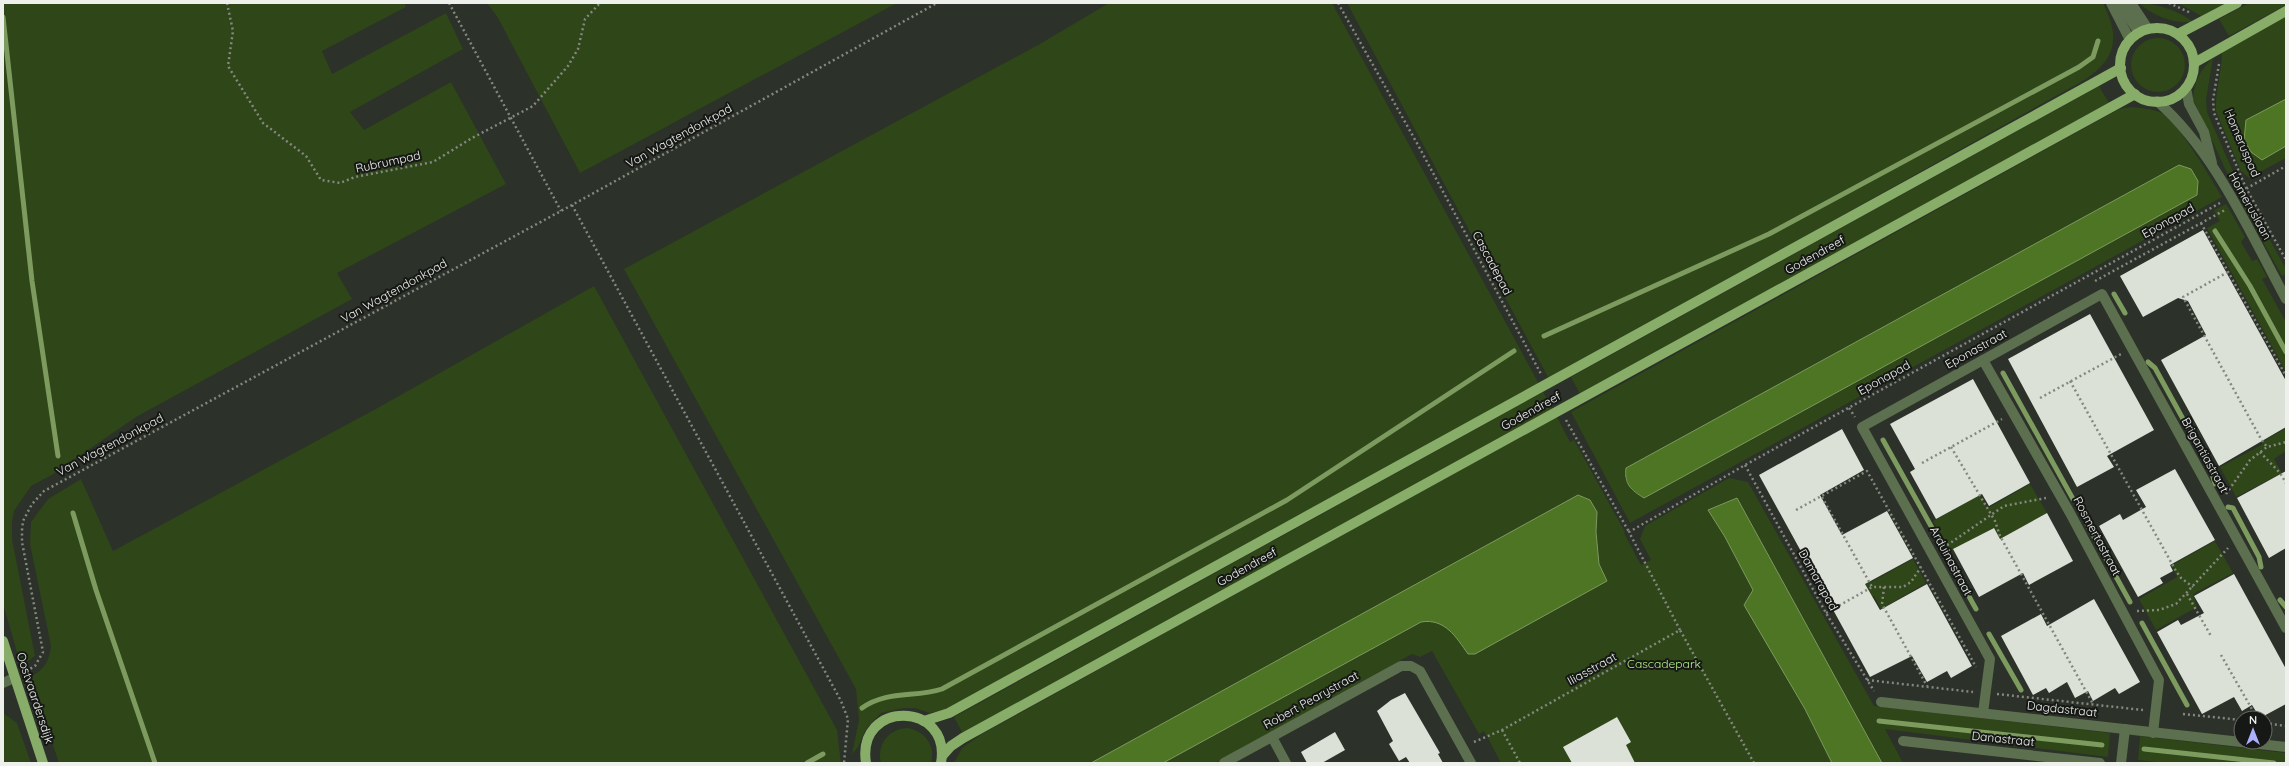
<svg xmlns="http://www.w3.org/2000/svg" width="2289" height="766" viewBox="0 0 2289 766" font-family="Quicksand,sans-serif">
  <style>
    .green { fill: #2e4618; fill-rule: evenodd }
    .water { fill: #4d7523; stroke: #7d9a5f }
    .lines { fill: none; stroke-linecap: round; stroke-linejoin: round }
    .stream { stroke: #7d9a5f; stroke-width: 5 }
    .building { fill: #dbe1d7 }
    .path { stroke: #848881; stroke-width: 2.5; stroke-dasharray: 2 3; stroke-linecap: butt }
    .minor { stroke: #5c6f4e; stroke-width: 10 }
    .major { stroke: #87ad69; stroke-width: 10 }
    .labels { text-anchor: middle; stroke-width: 4; stroke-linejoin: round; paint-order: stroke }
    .street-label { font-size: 12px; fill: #edf0eb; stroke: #161815 }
    .park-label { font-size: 12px; fill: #b9f488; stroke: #161815 }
  </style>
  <rect width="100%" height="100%" fill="#2c3129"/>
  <g class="green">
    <polygon points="3,3 404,3 406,7 322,51 332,74 446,13 463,49 350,112 364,130 451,82 506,184 337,273 352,299 136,417 52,475 31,486 14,511 12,522 12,539 35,656 21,666 3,604"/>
    <polygon points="487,3 897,3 580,173 498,18"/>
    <polygon points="1109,3 1332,3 1539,384 947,709 930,713 915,708 903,708 881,713 866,729 858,747 852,754 859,720 856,689 624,269 1038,45"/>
    <path d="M1347 3H2103C2121 39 2116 60 2081 82L1549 379Z"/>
    <path d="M2139 3C2156 3 2180 11 2193 22 2174 24 2153 16 2139 3Z"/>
    <polygon points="2178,3 2230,3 2203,17"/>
    <polygon points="2249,3 2286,3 2286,5 2229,36 2219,19"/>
    <path d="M2286 16V99L2246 120 2262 160 2286 146V158L2249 178 2241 171 2216 111C2215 91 2222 72 2222 52Z"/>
    <circle cx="2158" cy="65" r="27"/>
    <path d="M2213 58 2206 100 2207 112 2238 183 2234 188 2193 99C2194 82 2200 70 2213 58Z"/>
    <polygon points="2099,86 2109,103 1580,394 1571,377"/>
    <path d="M2131 107C2142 108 2154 109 2164 114 2178 123 2213 181 2222 197L1630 523 1571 412 2119 109ZM2179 165 2198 181 2197 195 1644 498 1632 490 1625 479 1626 468Z"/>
    <polygon points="2246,197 2286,269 2286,274 2282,276 2239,199"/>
    <polygon points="2226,204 2245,237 2241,242 2252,261 2257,259 2267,277 2262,279 2286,322 2286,372 2207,228 2220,221 2214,210"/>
    <path d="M594 286 837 730 841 763H59L30 677C44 670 49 662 51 646L30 544 31 522 48 499 81 479 113 551 383 405Z"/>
    <polygon points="1543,392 1553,410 963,734 954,717"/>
    <path d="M1557 417 1570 442 1574 440 1625 532 1624 533 1641 565 1651 560 1640 539 1645 526 1729 478 1748 482 1874 706 2110 733 2108 757 1885 729 1903 763H1882L1737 498 1708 510 1725 537 1753 590 1805 709 1832 763H1501L1484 731 1479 734 1432 651 1420 657 1412 654 1215 763H1163L1421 622C1445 618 1456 637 1468 654L1607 581 1599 564 1596 525 1091 763H954L962 748 982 734Z"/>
    <polygon points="2286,428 2286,451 2274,459 2282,473 2236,497 2220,467 2263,444 2262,442"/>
    <polygon points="2030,484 2047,513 2000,539 1993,528 1950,552 1933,521 1980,495 1988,508"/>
    <polygon points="2215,541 2233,573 2193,594 2197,607 2156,630 2139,599 2177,577 2172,565"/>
    <polygon points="1913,559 1926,583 1881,609 1874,596 1837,617 1830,603 1870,580 1871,582"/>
    <polygon points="3,713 17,723 31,763 3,763"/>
    <path d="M908 728C925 731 936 746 931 763H881C876 745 889 728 908 728Z"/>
    <polygon points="2140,736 2286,753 2286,763 2165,763 2138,760"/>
  </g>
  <g class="water">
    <polygon points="2286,99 2286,146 2262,160 2251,152 2244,140 2246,120"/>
    <path d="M2179 165 2191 169 2198 181 2197 195 1644 498C1631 490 1624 484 1626 468Z"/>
    <path d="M1578 495 1590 500 1597 512 1596 532 1599 564 1607 581 1475 654H1468C1456 637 1445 618 1421 622L1163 763H1091Z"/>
    <polygon points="1737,498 1882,763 1832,763 1805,709 1744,605 1753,590 1725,537 1708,510"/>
  </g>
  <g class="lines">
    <g class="stream">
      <polyline points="3,17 32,281 58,456"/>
      <polyline points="2215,231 2250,286 2286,352"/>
      <polyline points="2114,294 2125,313"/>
      <polyline points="1544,336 1769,234 2079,67 2093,57 2098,41"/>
      <polyline points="2148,362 2155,368 2211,470 2215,484"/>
      <polyline points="2003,373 2073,499"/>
      <polyline points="1883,440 1936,535"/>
      <polyline points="2228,507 2233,508 2259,557 2261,567"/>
      <polyline points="73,513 96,590 155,763"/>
      <polyline points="2087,524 2130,602"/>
      <polyline points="1947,557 1976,609"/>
      <polyline points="2280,600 2286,607"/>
      <polyline points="2142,623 2187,705"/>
      <polyline points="1989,634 2021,690"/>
      <path d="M862 708C887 690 915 698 942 689L1287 500 1514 351"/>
      <polyline points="1879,721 2102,745"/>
      <polyline points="2144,749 2274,763"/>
      <polyline points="807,763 823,754"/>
    </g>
  </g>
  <g class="building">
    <polygon points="2203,230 2286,381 2286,427 2219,466 2161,360 2206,335 2188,301 2178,298 2143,317 2120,276"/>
    <polygon points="2090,314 2154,430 2107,456 2114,467 2077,487 2008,359"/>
    <polygon points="1973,379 2030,483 1989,506 1982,494 1936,519 1910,472 1915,469 1890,424"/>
    <polygon points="1842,429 1864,470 1820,495 1842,535 1887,511 1913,558 1865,584 1880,610 1927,584 1972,666 1951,678 1947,671 1927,682 1912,656 1870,677 1759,475"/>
    <polygon points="2175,469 2215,540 2170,565 2173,571 2160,578 2163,583 2138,597 2099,526 2120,514 2123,520 2146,507 2136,490"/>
    <polygon points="2286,471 2286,548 2269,558 2237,498"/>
    <polygon points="2047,513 2073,561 2029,585 2023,573 1979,597 1953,549 1994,528 2000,539"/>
    <polygon points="2234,574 2286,669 2286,704 2260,718 2252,705 2242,711 2234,697 2202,714 2157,632 2178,620 2181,625 2204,613 2194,596"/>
    <polygon points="2094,599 2140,682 2119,694 2115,688 2093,701 2088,691 2075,698 2067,682 2049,693 2046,688 2033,695 2001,636 2041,614 2047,626"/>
    <polygon points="1405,693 1440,753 1438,754 1443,763 1410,763 1406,757 1399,761 1389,744 1393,741 1377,711 1391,700"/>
    <polygon points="1617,717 1631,742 1626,745 1635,763 1572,763 1563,747"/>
    <polygon points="1335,732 1345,750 1322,763 1307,763 1301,752"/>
  </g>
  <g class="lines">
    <g class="path">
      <polyline points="227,3 233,31 228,66 263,123 306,156 321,180 340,183 355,177 433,162 472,138 533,106 568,66 578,49 585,19 600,3"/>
      <polyline points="449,3 561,211"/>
      <polyline points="1338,3 1418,145 1541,374"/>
      <polyline points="2169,3 2191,13"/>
      <polyline points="2219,64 2213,100 2214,113 2246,188 2286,260"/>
      <polyline points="2242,191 2286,166"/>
      <polyline points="572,205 841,701 848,719 844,763"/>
      <polyline points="2201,223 2286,376"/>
      <polyline points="2228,272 2183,297 2261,439 2267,447"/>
      <polyline points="2095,281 2225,210"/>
      <polyline points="2070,381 2176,571 2181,578 2193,587"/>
      <polyline points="2040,398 2121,354"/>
      <polyline points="1849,408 1855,417"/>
      <polyline points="1566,420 1629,532"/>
      <polyline points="1951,447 1995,521 2000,536 2093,704"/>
      <polyline points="2260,452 2280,473 2286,483"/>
      <polyline points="1922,463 2002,419"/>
      <polyline points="1745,465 1826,613 1874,691"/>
      <polyline points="2226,494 2250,460 2267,447 2286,442"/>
      <polyline points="1822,497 1872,587"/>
      <polyline points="1796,510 1867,471 1976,667"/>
      <polyline points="1943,548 2004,506 2046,498"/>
      <polyline points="1884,587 1882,604 1927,686"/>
      <polyline points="2187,594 2211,636"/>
      <polyline points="2137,611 2159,610 2176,604 2228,548"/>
      <polyline points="1826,613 1872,587 1903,587 1911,582 1921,567"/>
      <polyline points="1680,630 1629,532 1745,465 2220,203"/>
      <polyline points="2221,655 2257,718"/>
      <polyline points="26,671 35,666 43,652 22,542 22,530 23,521 32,504 44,491 572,205 937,3"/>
      <polyline points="1867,680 1973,692"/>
      <polyline points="1997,694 2143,710"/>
      <polyline points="2183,714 2241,720"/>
      <polyline points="2265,723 2286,726"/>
      <polyline points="1502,730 1520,763"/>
      <polyline points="1474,742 1502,730 1680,630 1754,763"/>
    </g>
    <g class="minor">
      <polyline points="2111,3 2130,40"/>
      <polyline points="2120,3 2139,33"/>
      <polyline points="2131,3 2148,29"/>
      <polyline points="2186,88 2189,104 2204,132 2212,163"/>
      <path d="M2157 101C2216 153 2249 231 2286 299"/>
      <polyline points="1983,360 2070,513 2159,680 2153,733"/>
      <polyline points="3,683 14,678"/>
      <polyline points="1881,702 2241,742"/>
      <polyline points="1983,713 1990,659 1862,427 2102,294 2286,628"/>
      <polyline points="1272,737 1286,763"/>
      <polyline points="1903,741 2100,763"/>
      <polyline points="2241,742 2286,747"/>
      <polyline points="1224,763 1401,666 1411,666 1420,671 1471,763"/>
      <polyline points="2121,763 2125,729"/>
    </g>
    <g class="major">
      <circle cx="2157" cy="65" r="37"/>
      <polyline points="2178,34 2237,3"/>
      <polyline points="2194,63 2286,11"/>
      <polyline points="3,641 43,763"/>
      <polyline points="924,721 949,713 2121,68"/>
      <polyline points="943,755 951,746 963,738 2135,94"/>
      <path d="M866 763C856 699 952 701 941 763"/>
    </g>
  </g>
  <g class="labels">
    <g class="street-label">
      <text transform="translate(679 136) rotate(-29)" y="4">Van Wagtendonkpad</text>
      <text transform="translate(2242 143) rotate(67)" y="4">Homeruspad</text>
      <text transform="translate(388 162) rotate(-12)" y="4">Rubrumpad</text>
      <text transform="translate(2250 206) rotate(61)" y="4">Homeruslaan</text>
      <text transform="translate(2168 221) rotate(-29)" y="4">Eponapad</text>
      <text transform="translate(1815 255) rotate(-29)" y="4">Godendreef</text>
      <text transform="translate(1492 263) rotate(62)" y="4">Cascadepad</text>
      <text transform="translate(394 291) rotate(-29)" y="4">Van Wagtendonkpad</text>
      <text transform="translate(1976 349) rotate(-29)" y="4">Eponastraat</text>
      <text transform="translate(1884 378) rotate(-29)" y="4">Eponapad</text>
      <text transform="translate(1531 411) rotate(-29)" y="4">Godendreef</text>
      <text transform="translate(110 445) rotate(-28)" y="4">Van Wagtendonkpad</text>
      <text transform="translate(2205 455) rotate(61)" y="4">Brigantiastraat</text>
      <text transform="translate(2097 536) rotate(62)" y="4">Rosmertastraat</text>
      <text transform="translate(1951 561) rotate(62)" y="4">Arduinastraat</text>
      <text transform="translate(1247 567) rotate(-29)" y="4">Godendreef</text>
      <text transform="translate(1818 580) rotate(61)" y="4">Damarapad</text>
      <text transform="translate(1592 669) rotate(-29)" y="4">Iliasstraat</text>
      <text transform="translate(35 698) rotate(72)" y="4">Oostvaardersdijk</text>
      <text transform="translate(1311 700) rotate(-29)" y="4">Robert Pearystraat</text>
      <text transform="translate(2062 709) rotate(6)" y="4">Dagdastraat</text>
      <text transform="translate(2003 739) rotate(6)" y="4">Danastraat</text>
    </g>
    <g class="park-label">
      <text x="1664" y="668">Cascadepark</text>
    </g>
  </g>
  <rect width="2289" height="766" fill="none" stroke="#edf0eb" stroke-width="8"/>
  <g transform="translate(2253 730)"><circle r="19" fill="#161815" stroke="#6c6e6b"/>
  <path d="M0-3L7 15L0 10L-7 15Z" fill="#acaffb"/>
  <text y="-6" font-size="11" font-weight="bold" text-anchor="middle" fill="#edf0eb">N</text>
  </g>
</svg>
